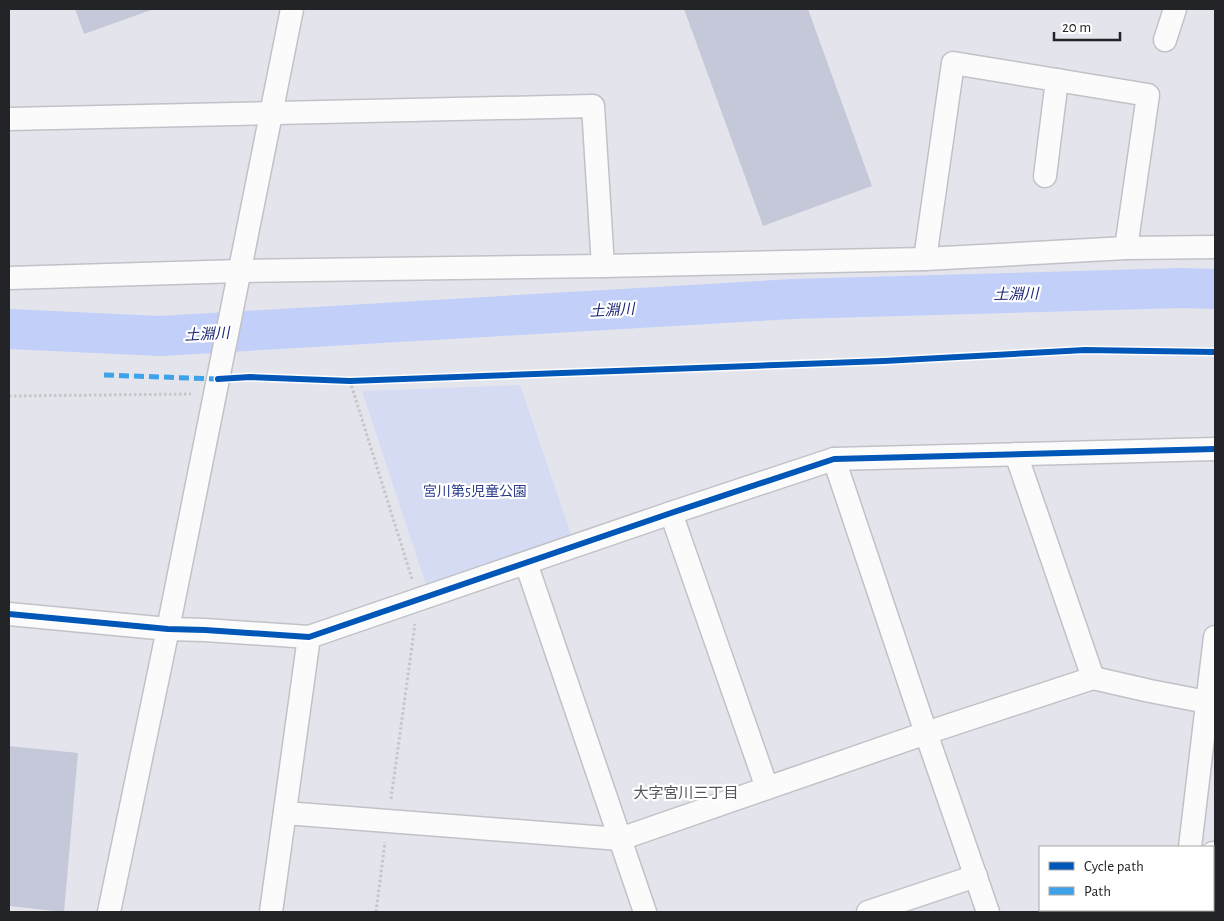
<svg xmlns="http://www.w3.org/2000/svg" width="1224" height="921" viewBox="0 0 1224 921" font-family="'Alegreya Sans','Noto Sans JP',sans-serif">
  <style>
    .green { fill: #d4dbf2 }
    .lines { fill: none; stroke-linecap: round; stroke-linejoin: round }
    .river { stroke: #c2cff9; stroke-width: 40 }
    .building { fill: #c4c8d9 }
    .minor-casing { stroke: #c1c2c7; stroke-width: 25 }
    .path { stroke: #c5c6c8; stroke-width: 3; stroke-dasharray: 2.5 2.5; stroke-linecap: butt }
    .minor { stroke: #fbfbfc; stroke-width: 22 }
    .quiet { stroke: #3ea2eb; stroke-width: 5; stroke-dasharray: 10 5; stroke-linecap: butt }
    .cycleway-casing { stroke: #fff; stroke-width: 9 }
    .cycleway { stroke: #0057b8; stroke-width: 6 }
    .labels { text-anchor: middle; stroke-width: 4.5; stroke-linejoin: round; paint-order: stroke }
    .park-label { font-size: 14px; fill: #2b3c8c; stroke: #fff }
    .water-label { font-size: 15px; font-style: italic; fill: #1b2775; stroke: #fff }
    .neighbourhood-label { font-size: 15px; fill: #51545c; stroke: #fff }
  </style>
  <rect width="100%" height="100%" fill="#e4e5ec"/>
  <polygon class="green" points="520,385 573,540 427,588 362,391"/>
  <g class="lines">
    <polyline class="river" points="9,329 160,336 793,299 1182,288 1215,289"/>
  </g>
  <g class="building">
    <polygon points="75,9 154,9 84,34"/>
    <polygon points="684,9 808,9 872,186 763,226"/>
    <polygon points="9,746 78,753 64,912 9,906"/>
  </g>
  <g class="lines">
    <defs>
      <g id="minor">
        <polyline points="1165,40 1175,9"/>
        <polyline points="9,119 593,106 603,266"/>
        <polyline points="1045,176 1057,80"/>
        <polyline points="925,259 953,63 1148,95 1126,248"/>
        <polyline points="9,278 240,271 603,266 925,259 1126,248 1215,247"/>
        <polyline points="1016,454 1093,678"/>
        <polyline points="834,459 926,733 988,912"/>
        <polyline points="671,513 767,788"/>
        <polyline points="526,563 645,912"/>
        <polyline points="9,614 168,629 205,630 309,637 671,513 834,459 1215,449"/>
        <polyline points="285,813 620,839 926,733 1093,678 1150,691 1207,702"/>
        <polyline points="1190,847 1215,637"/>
        <polyline points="1213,853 1215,854"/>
        <polyline points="109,912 168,629 292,9"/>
        <polyline points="271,912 309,637"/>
        <polyline points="868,912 976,876"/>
        <polyline points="1182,912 1182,910"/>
      </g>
    </defs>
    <use href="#minor" class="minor-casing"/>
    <g class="path">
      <polyline points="350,381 412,579"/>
      <polyline points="9,396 191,394"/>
      <polyline points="391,799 415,624"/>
      <polyline points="376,912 385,842"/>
    </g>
    <use href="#minor" class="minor"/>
    <polyline class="quiet" points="104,375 218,379"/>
    <defs>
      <g id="cycleway">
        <polyline points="218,379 250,377 350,381 884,361 1085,350 1215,352"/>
        <polyline points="9,614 168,629 205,630 309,637 671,513 834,459 1215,449"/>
      </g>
    </defs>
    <use href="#cycleway" class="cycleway-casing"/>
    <use href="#cycleway" class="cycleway"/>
  </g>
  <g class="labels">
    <g class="park-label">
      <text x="475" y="496">宮川第5児童公園</text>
    </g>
    <g class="water-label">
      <text transform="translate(1016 294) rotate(-1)" y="5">土淵川</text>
      <text transform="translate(612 310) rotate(-3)" y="5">土淵川</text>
      <text transform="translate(207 334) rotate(-3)" y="5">土淵川</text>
    </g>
    <g class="neighbourhood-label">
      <text x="686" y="798">大字宮川三丁目</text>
    </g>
  </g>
  <rect width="1224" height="921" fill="none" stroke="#222427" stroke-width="20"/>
  <rect x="1039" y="846" width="175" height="65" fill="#ffffff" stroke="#a7a7a9"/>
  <rect x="1049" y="862" width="25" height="8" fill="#0057b8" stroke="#a7a7a9"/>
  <text x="1084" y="871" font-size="15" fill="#222427">Cycle path</text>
  <rect x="1049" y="887" width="25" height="8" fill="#3ea2eb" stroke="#a7a7a9"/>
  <text x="1084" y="896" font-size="15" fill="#222427">Path</text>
  <path d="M1054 32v8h66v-8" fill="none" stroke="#222427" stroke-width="2.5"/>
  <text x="1062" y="32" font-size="15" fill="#222427" stroke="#ffffff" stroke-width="4" paint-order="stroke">20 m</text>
</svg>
